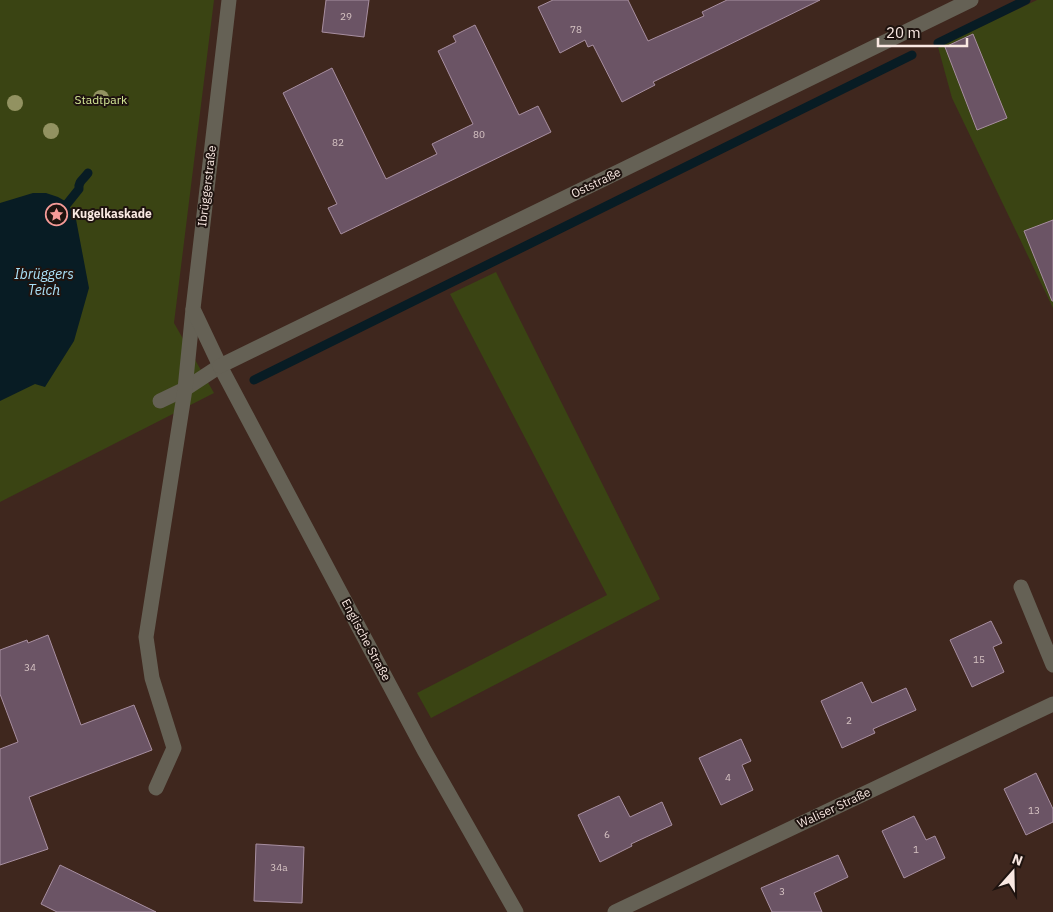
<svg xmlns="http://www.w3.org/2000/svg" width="1053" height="912" viewBox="0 0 1053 912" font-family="'IBM Plex Sans',sans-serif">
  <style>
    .green { fill: #3a4413 }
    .water { fill: #081c24 }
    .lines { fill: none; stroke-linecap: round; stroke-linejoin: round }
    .stream { stroke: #081c24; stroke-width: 9 }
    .building { fill: #6b5465; stroke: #a88fa1 }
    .lane { stroke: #656155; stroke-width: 15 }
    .street { stroke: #656155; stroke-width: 15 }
    .tree { fill: #929261 }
    .labels { text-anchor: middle; stroke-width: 4; stroke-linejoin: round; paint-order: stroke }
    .number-label { font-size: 10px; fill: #d6c3c3 }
    .park-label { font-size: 12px; fill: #d6e998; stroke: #1e130f }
    .street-label { font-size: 12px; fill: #f9e8e2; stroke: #1e130f }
    .poi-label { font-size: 12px; font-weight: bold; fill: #f9e8e2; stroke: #1e130f; text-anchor: start }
    .water-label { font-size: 14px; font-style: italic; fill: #a9e0f7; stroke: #1e130f }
  </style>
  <rect width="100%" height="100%" fill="#3f271e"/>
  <g class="green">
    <polygon points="0,0 214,0 174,323 214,393 0,502"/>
    <polygon points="1037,0 1053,0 1053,308 952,98 938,47"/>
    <polygon points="496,272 660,599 431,718 417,693 607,595 450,294"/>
  </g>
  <polygon class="water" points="33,193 46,193 58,197 65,201 75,214 89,288 74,341 45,387 35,384 0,401 0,203"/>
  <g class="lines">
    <g class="stream">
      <polyline points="938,43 1026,0"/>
      <path d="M67 204 79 189C78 181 84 179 88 173"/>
      <polyline points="254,380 912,55"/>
    </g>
  </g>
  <g class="building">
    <polygon points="326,0 369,0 364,37 322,32"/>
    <polygon points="553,0 628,0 648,41 704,16 702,12 727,0 820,0 653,82 655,85 622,102 593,45 588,47 585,40 560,53 538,7"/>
    <polygon points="475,25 519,115 538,106 551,132 341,234 328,208 337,204 283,93 332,68 386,179 437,154 432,144 473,124 438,51 456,42 453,36"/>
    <polygon points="973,34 1007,118 977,130 945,47"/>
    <polygon points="1053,220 1053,301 1052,301 1024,231"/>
    <polygon points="991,621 1002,643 993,647 1004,672 972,687 950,640"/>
    <polygon points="48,635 81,725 134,705 152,750 29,797 48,849 0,865 0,749 18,742 0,694 0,650 27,640 28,643"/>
    <polygon points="862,682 872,703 906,688 916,710 873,729 875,733 842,748 821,701"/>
    <polygon points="741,739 751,761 742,765 753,790 721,805 699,758"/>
    <polygon points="1036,773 1053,809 1053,822 1026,835 1004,789"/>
    <polygon points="619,796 630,817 662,802 672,825 631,844 632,846 600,862 578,815"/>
    <polygon points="914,816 926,840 935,836 945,858 904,878 882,831"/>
    <polygon points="256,844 304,847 302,903 254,901"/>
    <polygon points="838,855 848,877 814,893 822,912 772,912 761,888"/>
    <polygon points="60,865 156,912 57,912 41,904"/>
  </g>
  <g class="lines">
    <g class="lane">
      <polyline points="160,401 185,389 220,366"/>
      <polyline points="156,788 174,748 152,678 146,637 185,389 193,309"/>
    </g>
    <g class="street">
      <polyline points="229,0 193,309 220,366 424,750 516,912"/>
      <polyline points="220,366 971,0"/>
      <polyline points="1021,587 1053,665"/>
      <polyline points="615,912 1053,704"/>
    </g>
  </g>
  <g class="tree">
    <circle cx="101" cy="98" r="8"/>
    <circle cx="15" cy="103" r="8"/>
    <circle cx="51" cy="131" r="8"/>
  </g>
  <defs>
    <symbol id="sight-ring" viewBox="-11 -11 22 22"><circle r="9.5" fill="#1e130f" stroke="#f59b98" stroke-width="1.5"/><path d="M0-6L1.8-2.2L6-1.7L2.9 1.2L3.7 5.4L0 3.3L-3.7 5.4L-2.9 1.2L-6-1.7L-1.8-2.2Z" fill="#f59b98"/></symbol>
  </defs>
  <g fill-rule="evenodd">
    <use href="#sight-ring" x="44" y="202" width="25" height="25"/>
  </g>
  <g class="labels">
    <g class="number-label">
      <text x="346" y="20">29</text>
      <text x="576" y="33">78</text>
      <text x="479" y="138">80</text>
      <text x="338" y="146">82</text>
      <text x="979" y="663">15</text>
      <text x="30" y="671">34</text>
      <text x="849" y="724">2</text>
      <text x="728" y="781">4</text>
      <text x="1034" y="814">13</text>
      <text x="607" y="838">6</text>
      <text x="916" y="853">1</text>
      <text x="279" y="871">34a</text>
      <text x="782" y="895">3</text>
    </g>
    <g class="park-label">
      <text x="101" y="104">Stadtpark</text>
    </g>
    <g class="street-label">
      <text transform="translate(596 183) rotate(-26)" y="4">Oststraße</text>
      <text transform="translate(207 186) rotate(-83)" y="4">Ibrüggerstraße</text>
      <text transform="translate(366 640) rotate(62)" y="4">Englische Straße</text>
      <text transform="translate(834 808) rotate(-25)" y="4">Waliser Straße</text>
    </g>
    <g class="poi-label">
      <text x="72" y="218">Kugelkaskade</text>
    </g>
    <g class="water-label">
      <text x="44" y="279">Ibrüggers<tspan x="44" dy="16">Teich</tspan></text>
    </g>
  </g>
  <g transform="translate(1013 872) rotate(20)" stroke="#1e130f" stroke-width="4" paint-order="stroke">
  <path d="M0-4L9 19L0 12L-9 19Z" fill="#f9e8e2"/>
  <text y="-8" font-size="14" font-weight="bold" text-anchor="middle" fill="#f9e8e2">N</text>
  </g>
  <path d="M878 38v8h89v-8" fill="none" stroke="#f9e8e2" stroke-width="2.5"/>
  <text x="886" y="38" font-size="15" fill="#f9e8e2" stroke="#1e130f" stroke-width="4" paint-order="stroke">20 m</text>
</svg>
